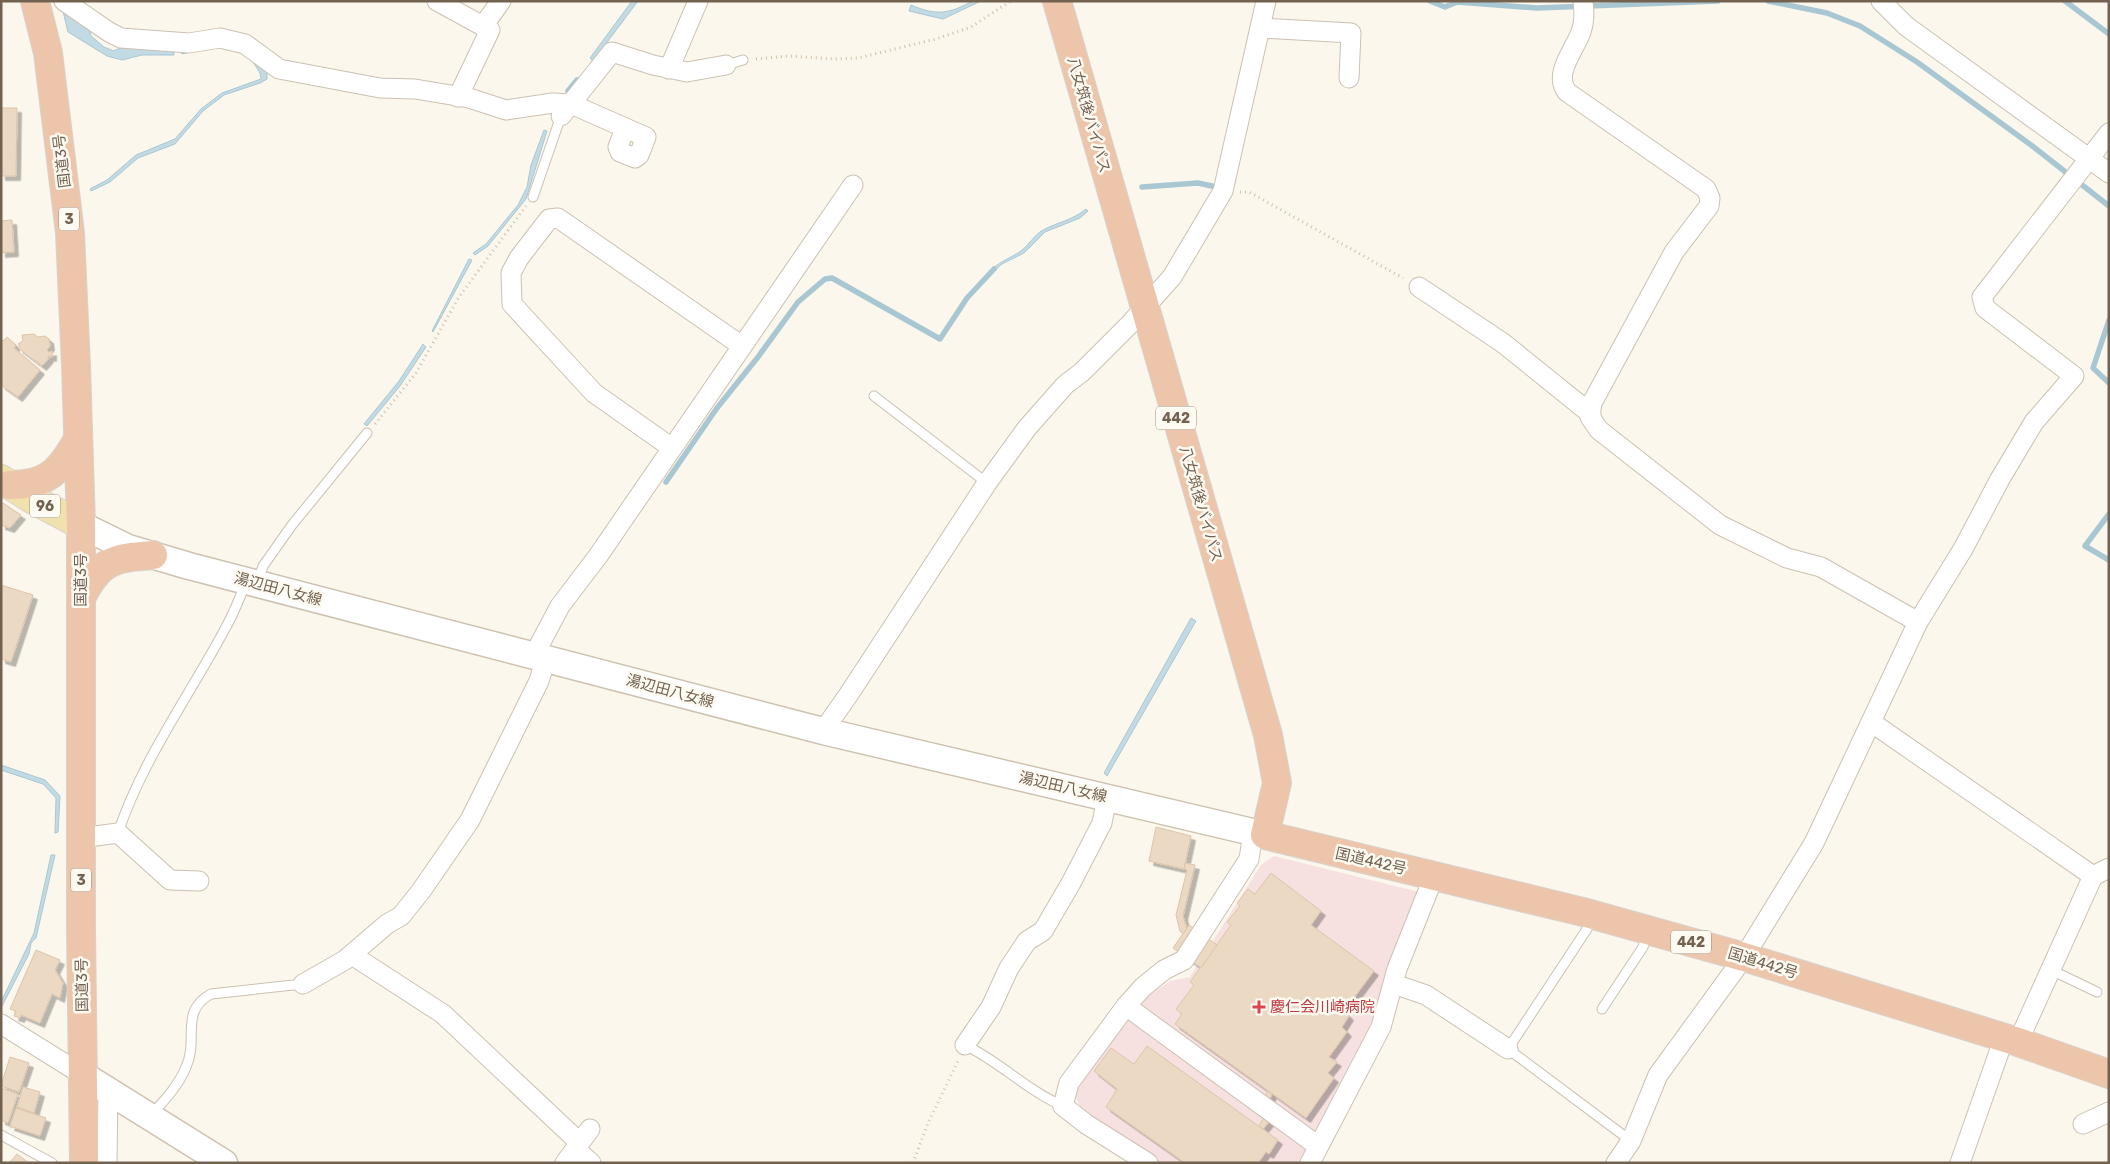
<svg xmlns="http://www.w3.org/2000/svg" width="2110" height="1164" viewBox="0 0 2110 1164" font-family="Rubik,'Noto Sans JP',sans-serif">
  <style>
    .medical { fill: #f7e0e0 }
    .water { fill: #c2dae3; stroke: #a9c7d3 }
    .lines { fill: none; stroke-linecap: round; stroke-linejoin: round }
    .stream { stroke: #a9c7d3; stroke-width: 5.5 }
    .building { fill: #ebd9c4; stroke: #dec4a9; filter: url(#shadow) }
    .lane-casing { stroke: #ccc1b2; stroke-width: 11 }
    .street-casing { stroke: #ccc1b2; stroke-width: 21 }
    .secondary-casing { stroke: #cec2b0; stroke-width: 29 }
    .primary-casing { stroke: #d8d3ce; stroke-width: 30 }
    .highway-casing { stroke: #d8d3ce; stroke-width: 30 }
    .path { stroke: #d2bfa9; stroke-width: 3; stroke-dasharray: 1 4; stroke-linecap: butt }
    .lane { stroke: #fff; stroke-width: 9 }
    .street { stroke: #fff; stroke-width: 19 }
    .secondary { stroke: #fff; stroke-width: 26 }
    .primary { stroke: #f1e1ac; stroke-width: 28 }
    .highway { stroke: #edc5aa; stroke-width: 28 }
    .health-dot { fill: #e0444e; stroke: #fdfaf2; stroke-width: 2 }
    .labels { text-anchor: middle; stroke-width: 5; stroke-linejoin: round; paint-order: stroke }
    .shield { fill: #fdfaf2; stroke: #9d9081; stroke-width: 1 }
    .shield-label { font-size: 14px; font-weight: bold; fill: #746251 }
    .street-label { font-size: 15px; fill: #746251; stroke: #fdfaf2 }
    .health-label { font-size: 15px; fill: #be3a42; stroke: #fdfaf2; text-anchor: start }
  </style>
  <defs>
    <filter id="shadow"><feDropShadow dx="4.5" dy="4.5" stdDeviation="0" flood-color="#0004"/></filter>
  </defs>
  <rect width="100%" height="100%" fill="#fbf7ec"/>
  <polygon class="medical" points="1274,856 1419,892 1383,981 1377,1018 1304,1163 1160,1163 1128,1140 1085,1116 1074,1094 1077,1085 1148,996 1170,981 1190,977 1261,865"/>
  <g class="water">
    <polygon points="632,1 638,1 593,61 590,58"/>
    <path d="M973 1H981L943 19 909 11 911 5C937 16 948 14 973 1Z"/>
    <path d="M63 11 89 27 91 36 104 47 114 51C124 43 160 48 173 48L174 55H142L122 60 107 56 68 32Z"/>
    <path d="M223 44C243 47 255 57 267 73V79L260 83 224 95 203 111 175 144 138 158 110 182 91 191 90 189 107 180 136 155 175 139 201 109 222 93 261 79C261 73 258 70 255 65 237 39 208 48 182 54L181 49Z"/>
    <polygon points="544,130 547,131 526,199 488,246 475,255 473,253 486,244 518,205 527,187 531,165"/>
    <path d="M1086 209 1088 211 1080 218 1045 232 1024 253 1002 264 990 275 988 273C998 262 1009 259 1021 251 1029 245 1034 235 1043 230 1058 222 1073 220 1086 209Z"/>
    <polygon points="469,259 472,260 433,332 432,331"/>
    <polygon points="423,344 426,347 400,386 367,426 364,424 399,381"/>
    <polygon points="1191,618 1196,621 1107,776 1104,773"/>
    <polygon points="1,765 45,780 60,796 58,832 55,833 56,798 43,784 1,770"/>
    <polygon points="51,855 55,855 36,938 31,943 29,954 2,1006 1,1002 34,933"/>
  </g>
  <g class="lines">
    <g class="stream">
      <polyline points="1430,1 1445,7 1457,2 1537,8 1718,1"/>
      <polyline points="1768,1 1827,13 1860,26 1917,62 2031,145 2109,206"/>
      <polyline points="2065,1 2109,34"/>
      <polyline points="568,91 577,80"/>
      <polyline points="1142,187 1198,183 1212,186"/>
      <polyline points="2109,320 2093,368 2109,383"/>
      <polyline points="666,482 717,408 758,357 798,302 825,279 832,278 940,339 967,298 994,269"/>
      <polyline points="2109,514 2085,546 2109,560"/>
    </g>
  </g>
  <g class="building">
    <polygon points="1,108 17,108 16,176 1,176"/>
    <polygon points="12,220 14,252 1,253 1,221"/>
    <polygon points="34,334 38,337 45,336 49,339 50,346 47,350 49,352 52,351 52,357 48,356 49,358 42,366 18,348 20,346 18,344 23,341 22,335"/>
    <polygon points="7,337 16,345 14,348 40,370 18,397 1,385 1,339 3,341"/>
    <polygon points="3,503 21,515 10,528 1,525 1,505"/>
    <polygon points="1,585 33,595 11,662 1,659"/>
    <polygon points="1156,827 1191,836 1184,869 1149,861"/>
    <polygon points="1185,863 1195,865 1183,916 1187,929 1183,934 1180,931 1176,915 1187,870 1184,869"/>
    <polygon points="1271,873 1321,911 1311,925 1374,971 1344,1011 1349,1016 1342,1027 1347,1032 1329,1057 1337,1062 1328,1073 1334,1078 1306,1118 1175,1024 1182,1014 1176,1009 1194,985 1190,982 1231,925 1227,922 1240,906 1237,903 1248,889 1255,894"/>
    <polygon points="1189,925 1217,945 1201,968 1173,948"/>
    <polygon points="36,950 60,960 55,970 63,983 60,998 52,994 40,1023 21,1015 20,1018 14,1016 16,1011 10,1009"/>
    <polygon points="1147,1046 1278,1140 1269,1154 1266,1152 1258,1163 1185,1163 1106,1107 1117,1089 1094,1071 1111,1048 1134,1064"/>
    <polygon points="10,1057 29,1063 19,1092 1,1086"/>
    <polygon points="23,1087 40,1092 34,1113 17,1107"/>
    <polygon points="1,1088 18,1094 8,1123 1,1120"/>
    <polygon points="1268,1091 1272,1094 1270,1098 1269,1122 1263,1129 1259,1126 1263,1119 1264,1097"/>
    <polygon points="16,1108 46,1118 40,1136 10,1126"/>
    <polygon points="17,1154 29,1163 9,1163"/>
  </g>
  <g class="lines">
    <defs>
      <g id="lane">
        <polyline points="726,65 743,60"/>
        <polyline points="533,197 561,116"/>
        <polyline points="874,396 987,483"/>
        <polyline points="258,581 263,566 292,525 367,433"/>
        <path d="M118 833C142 760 190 695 226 627 234 613 240 597 246 582"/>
        <polyline points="1587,929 1508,1049 1631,1141"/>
        <polyline points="2051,970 2097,992"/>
        <polyline points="1602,1009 1643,947 1647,932"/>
        <path d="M965 1045C1000 1062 1028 1091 1063 1106"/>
        <path d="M151 1115C164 1101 179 1085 186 1067 199 1040 179 1011 211 994L303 984"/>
        <polyline points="1,1135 52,1163"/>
      </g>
      <g id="street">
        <polyline points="64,1 109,32 121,38 189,43 220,38 245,44 279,69 380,88 415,89 469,98 506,110 553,103 571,104 646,137 639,155 635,158 620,152 618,147 625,128"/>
        <polyline points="437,1 490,30 458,97"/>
        <path d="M1583 1C1584 12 1585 21 1581 32 1574 51 1553 74 1567 92L1706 189 1710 198 1709 206 1674 252 1592 403 1590 417 1599 430 1720 525 1787 558 1821 567 1918 622"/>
        <polyline points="1881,1 1906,26 2109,173"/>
        <polyline points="483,26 501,1"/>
        <polyline points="1260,28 1351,33 1349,78"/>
        <polyline points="669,69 698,1"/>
        <polyline points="561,116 612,52 653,65 687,72 726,65"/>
        <polyline points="1419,287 1503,343 1591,414"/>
        <polyline points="672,448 594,393 512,304 511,273 519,258 549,219 558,218 742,346"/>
        <polyline points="534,655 560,606 598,556 853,185"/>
        <polyline points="1871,722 2093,876"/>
        <polyline points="823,731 849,694 987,483 1027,428 1065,385 1082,372 1129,325 1172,277 1223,191 1266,1"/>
        <polyline points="81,838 118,833 170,880 199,881"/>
        <polyline points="352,955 443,1014 580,1143"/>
        <polyline points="303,984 345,960 387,924 401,916 421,891 470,820 539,681 546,658"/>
        <polyline points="1394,984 1426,995 1508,1049"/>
        <polyline points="1126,1006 1318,1146"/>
        <polyline points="1,1024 83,1075"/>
        <polyline points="2018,1042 2093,876 2109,868"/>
        <polyline points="965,1045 991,1007 1009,968 1027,941 1043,931 1071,883 1102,823 1107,798"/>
        <polyline points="2083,1124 2109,1112"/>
        <polyline points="575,1149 591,1163"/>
        <polyline points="107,1163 108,1091"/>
        <polyline points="565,1163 590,1129"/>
        <polyline points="1148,1163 1086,1124 1063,1106 1069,1083 1126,1006 1143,987 1164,970 1184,960 1249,859 1253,833"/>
        <polyline points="1310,1163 1381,1027 1397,969 1434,876"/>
        <polyline points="1616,1163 1631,1141 1658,1075 1744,957 1814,843 1918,622 1963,549 2000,479 2034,422 2074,376 1985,308 1982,297 2109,133"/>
        <polyline points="1960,1163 2004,1038"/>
      </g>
      <g id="secondary">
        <polyline points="81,525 128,548 189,566 823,731 1265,835"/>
        <polyline points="83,1075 224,1163"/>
      </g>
      <polyline id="primary" points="1,479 30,498 81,525"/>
      <g id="highway">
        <polyline points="35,1 48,53 70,233 76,366 81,525 81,931 84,1163"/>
        <polyline points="1057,1 1268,735 1277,783 1265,835 1583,912 1744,957 2018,1042 2109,1074"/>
        <path d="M10 485C48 485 60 471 78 439"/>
        <path d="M81 598C100 560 113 558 153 555"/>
      </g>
    </defs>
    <use href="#lane" class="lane-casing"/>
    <use href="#street" class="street-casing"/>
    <use href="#secondary" class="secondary-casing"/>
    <use href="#primary" class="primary-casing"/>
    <use href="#highway" class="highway-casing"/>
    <g class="path">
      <polyline points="756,59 788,56 835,59 858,58 936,39 971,27 1011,1"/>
      <polyline points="1240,192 1249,192 1403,278"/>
      <polyline points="375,424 416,373 459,297 526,206"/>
      <polyline points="913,1163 928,1123 958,1061"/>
    </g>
    <use href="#lane" class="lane"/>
    <use href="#street" class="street"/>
    <use href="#secondary" class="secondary"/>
    <use href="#primary" class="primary"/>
    <use href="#highway" class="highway"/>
  </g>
  <path class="health-dot" d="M1256.5 999.5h5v5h5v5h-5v5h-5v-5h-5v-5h5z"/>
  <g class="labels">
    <g class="shield">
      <rect x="59" y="207.5" width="20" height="23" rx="4"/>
      <rect x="1156" y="406.5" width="40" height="23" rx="4"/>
      <rect x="30" y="494.5" width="30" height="23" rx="4"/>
      <rect x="71" y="868.5" width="20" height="23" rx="4"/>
      <rect x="1671" y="930.5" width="40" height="23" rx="4"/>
    </g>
    <g class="shield-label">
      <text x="69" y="224">3</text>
      <text x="1176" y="423">442</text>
      <text x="45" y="511">96</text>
      <text x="81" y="885">3</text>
      <text x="1691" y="947">442</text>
    </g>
    <g class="street-label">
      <text transform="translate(1089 115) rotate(74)" y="5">八女筑後バイパス</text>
      <text transform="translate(62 161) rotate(-97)" y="5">国道3号</text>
      <text transform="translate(1201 504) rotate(74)" y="5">八女筑後バイパス</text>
      <text transform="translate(81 580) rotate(-90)" y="5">国道3号</text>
      <text transform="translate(278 589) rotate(15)" y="5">湯辺田八女線</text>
      <text transform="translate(670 691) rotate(15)" y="5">湯辺田八女線</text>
      <text transform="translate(1063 787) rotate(13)" y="5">湯辺田八女線</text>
      <text transform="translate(1371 861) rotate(13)" y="5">国道442号</text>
      <text transform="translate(1763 963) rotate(17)" y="5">国道442号</text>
      <text transform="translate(82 985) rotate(-91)" y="5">国道3号</text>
    </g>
    <g class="health-label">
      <text x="1270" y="1012">慶仁会川崎病院</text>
    </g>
  </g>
  <rect width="2110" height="1164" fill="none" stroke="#746251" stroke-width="5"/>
</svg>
